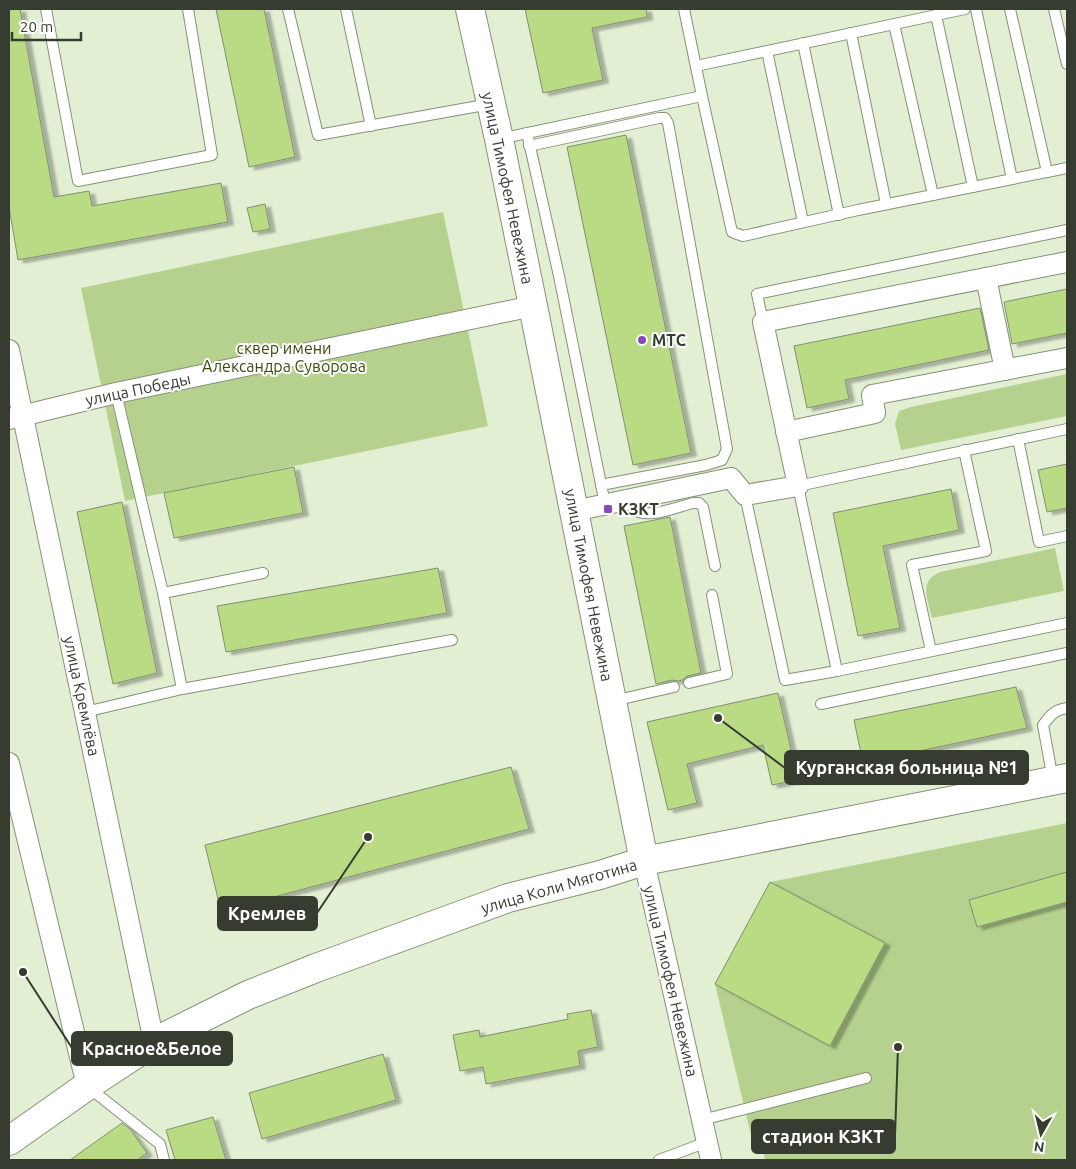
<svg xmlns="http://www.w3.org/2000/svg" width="1076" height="1169" viewBox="0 0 1076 1169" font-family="Ubuntu,sans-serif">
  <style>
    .green { fill: #b6d18d }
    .building { fill: #b9db84; stroke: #838e74; filter: url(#shadow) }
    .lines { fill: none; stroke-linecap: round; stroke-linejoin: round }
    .lane-casing { stroke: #869178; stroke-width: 12 }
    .street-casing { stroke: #869178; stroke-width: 22 }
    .secondary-casing { stroke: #869178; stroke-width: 30 }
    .primary-casing { stroke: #869178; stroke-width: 30 }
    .lane { stroke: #fff; stroke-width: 10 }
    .street { stroke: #fff; stroke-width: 20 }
    .secondary { stroke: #fff; stroke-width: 28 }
    .primary { stroke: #fff; stroke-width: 28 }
    .poi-dot { fill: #8849be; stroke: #fff; stroke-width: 2 }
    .labels { text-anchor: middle; stroke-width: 4; stroke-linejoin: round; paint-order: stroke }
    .street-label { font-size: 16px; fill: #373c31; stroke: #fff }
    .poi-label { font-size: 16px; font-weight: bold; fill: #373c31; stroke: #fff; text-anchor: start }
    .park-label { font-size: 16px; fill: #384d0e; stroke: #fff }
    .leader { fill: none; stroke: #373c31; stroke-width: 2 }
    .callout-dot { fill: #373c31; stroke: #fff; stroke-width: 2 }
    .callout { fill: #373c31; stroke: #373c31; stroke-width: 2 }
    .callout-label { font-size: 18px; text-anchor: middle; font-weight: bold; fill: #fff }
  </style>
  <defs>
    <filter id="shadow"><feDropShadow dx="5.5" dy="3" stdDeviation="1" flood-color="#0004"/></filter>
  </defs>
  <rect width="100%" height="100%" fill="#e3efd3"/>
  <g class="green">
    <polygon points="443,212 488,426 125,501 81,288"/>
    <polygon points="1067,374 1067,416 901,450 895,424 899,411 911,407"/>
    <path d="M1055 548 1064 591 932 618C928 600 918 581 940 572Z"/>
    <polygon points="1067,823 1067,1160 765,1160 762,1146 754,1148 715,984 770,882"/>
  </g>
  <g class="building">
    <polygon points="9,9 20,9 54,197 89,191 92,206 221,183 228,222 18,260 9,207"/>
    <polygon points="216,9 264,9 295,157 249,167"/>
    <polygon points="525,9 646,9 647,17 592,28 603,80 543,93"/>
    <polygon points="626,135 691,453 633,465 567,147"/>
    <polygon points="265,204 270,229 253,232 247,208"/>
    <polygon points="1067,289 1067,333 1012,344 1004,302"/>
    <polygon points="980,308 989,350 845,380 849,399 807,408 794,346"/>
    <polygon points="1067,464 1067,508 1047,512 1038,470"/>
    <polygon points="294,467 303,513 174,538 164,493"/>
    <polygon points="951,489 959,530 883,546 900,628 858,636 833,513"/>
    <polygon points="122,502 157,673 113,684 77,512"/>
    <polygon points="670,517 701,673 687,676 683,680 677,681 672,680 656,684 624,526"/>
    <polygon points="438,568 447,613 226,652 217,606"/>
    <polygon points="1016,687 1027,728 863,763 854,720"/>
    <polygon points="778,693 798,780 772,785 763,745 687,764 697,803 668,810 647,722"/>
    <polygon points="511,767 529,829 221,911 205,845"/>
    <polygon points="1067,872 1067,902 977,927 969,900"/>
    <polygon points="770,882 885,943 830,1046 715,984"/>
    <polygon points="591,1010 598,1047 578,1051 580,1066 486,1084 483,1067 460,1071 453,1035 479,1030 480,1037 568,1019 567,1014"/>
    <polygon points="383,1054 396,1100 262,1139 249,1093"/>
    <polygon points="213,1117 226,1160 175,1160 166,1130"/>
    <polygon points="122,1123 130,1129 147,1153 137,1160 70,1160"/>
  </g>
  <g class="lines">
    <defs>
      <g id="lane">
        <polyline points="46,9 78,181 212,155 188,9"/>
        <polyline points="288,9 318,135 490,104"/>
        <polyline points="346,9 371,126"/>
        <polyline points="976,9 1012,179"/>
        <polyline points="1010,9 1047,172"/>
        <polyline points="1054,9 1067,64"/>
        <polyline points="936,15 973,187"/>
        <polyline points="894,24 933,195"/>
        <polyline points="851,33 886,204"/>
        <polyline points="803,43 839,215"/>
        <polyline points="767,51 803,222"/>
        <polyline points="696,66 965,9"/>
        <polyline points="702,96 732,232 743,236 858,210 1067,168"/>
        <polyline points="527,133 559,276 605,504"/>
        <polyline points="499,139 702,96 684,9"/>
        <polyline points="529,146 659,118 665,118 668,123 727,449 722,460 706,465 601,485"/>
        <polyline points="763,322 757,294 1067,230"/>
        <polyline points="116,393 163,593 182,689"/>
        <polyline points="1018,439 1039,542 1067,536"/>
        <polyline points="745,495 785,680 837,671 1067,623"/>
        <path d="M630 499 639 512C654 517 677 507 693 503H699L703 507 715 566"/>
        <polyline points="163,593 263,573"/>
        <polyline points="931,651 912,565 986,551 964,450"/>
        <polyline points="837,671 798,486 1067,429"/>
        <polyline points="689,683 727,674 712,595"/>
        <polyline points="613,701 674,687"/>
        <polyline points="821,704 1067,653"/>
        <polyline points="85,712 182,689 452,640"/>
        <path d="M1053 780 1043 725C1051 715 1054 710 1067 708"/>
        <polyline points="88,1087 160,1144 164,1160"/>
        <polyline points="702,1120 866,1078"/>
        <polyline points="659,1160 707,1142"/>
      </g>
      <g id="street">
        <polyline points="986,278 1005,370"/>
        <polyline points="9,350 154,1042"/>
        <polyline points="9,419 116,393 533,306"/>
        <polyline points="786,432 875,413 872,395 1067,358"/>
        <polyline points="574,511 731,478 745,495 798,486 763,322 1067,262"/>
        <polyline points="9,763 87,1086"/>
        <polyline points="644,861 711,1160"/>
      </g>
      <polyline id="secondary" points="470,9 499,139 533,306 644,861"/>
      <polyline id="primary" points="9,1141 87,1086 154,1042 248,995 316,968 508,898 600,875 644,861 1067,778"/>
    </defs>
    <use href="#lane" class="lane-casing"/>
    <use href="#street" class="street-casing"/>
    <use href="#secondary" class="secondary-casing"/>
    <use href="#primary" class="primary-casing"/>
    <use href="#lane" class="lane"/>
    <use href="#street" class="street"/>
    <use href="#secondary" class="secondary"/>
    <use href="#primary" class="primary"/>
  </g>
  <g class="poi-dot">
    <circle cx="642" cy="340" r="5"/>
    <rect x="603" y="504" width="10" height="10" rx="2.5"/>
  </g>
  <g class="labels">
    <g class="street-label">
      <text transform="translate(508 188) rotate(78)" y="6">улица Тимофея Невежина</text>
      <text transform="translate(138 389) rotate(-12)" y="6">улица Победы</text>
      <text transform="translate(589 585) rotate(79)" y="6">улица Тимофея Невежина</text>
      <text transform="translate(82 696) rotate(78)" y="6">улица Кремлёва</text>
      <text transform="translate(559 886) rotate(-16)" y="6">улица Коли Мяготина</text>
      <text transform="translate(671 981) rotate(77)" y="6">улица Тимофея Невежина</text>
    </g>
    <g class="poi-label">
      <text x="652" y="346">МТС</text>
      <text x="618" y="515">КЗКТ</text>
    </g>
    <g class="park-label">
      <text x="284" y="354">сквер имени<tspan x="284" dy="18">Александра Суворова</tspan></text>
    </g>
  </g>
  <path class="leader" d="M718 718L785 768M368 837L317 913M23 972L72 1048M898 1047L895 1136"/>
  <g class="callout-dot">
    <circle cx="718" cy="718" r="5"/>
    <circle cx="368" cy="837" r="5"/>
    <circle cx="23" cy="972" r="5"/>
    <circle cx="898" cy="1047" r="5"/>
  </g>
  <g class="callout">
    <rect x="785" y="751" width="243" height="33" rx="5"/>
    <rect x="218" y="897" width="99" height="33" rx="5"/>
    <rect x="72" y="1032" width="160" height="33" rx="5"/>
    <rect x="752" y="1120" width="143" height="33" rx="5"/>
  </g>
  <g class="callout-label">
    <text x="907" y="774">Курганская больница №1</text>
    <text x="267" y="920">Кремлев</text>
    <text x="152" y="1055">Красное&amp;Белое</text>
    <text x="823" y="1143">стадион КЗКТ</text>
  </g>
  <rect width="1076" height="1169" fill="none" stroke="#373c31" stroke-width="20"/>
  <g transform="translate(1041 1134) rotate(188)" stroke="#ffffff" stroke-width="4" paint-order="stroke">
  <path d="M0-4L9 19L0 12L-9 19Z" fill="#373c31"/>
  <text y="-8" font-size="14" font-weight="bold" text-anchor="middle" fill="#373c31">N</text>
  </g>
  <path d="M12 32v8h69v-8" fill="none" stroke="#373c31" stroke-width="2.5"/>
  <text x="20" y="32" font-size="15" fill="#373c31" stroke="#ffffff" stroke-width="4" paint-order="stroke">20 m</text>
</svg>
